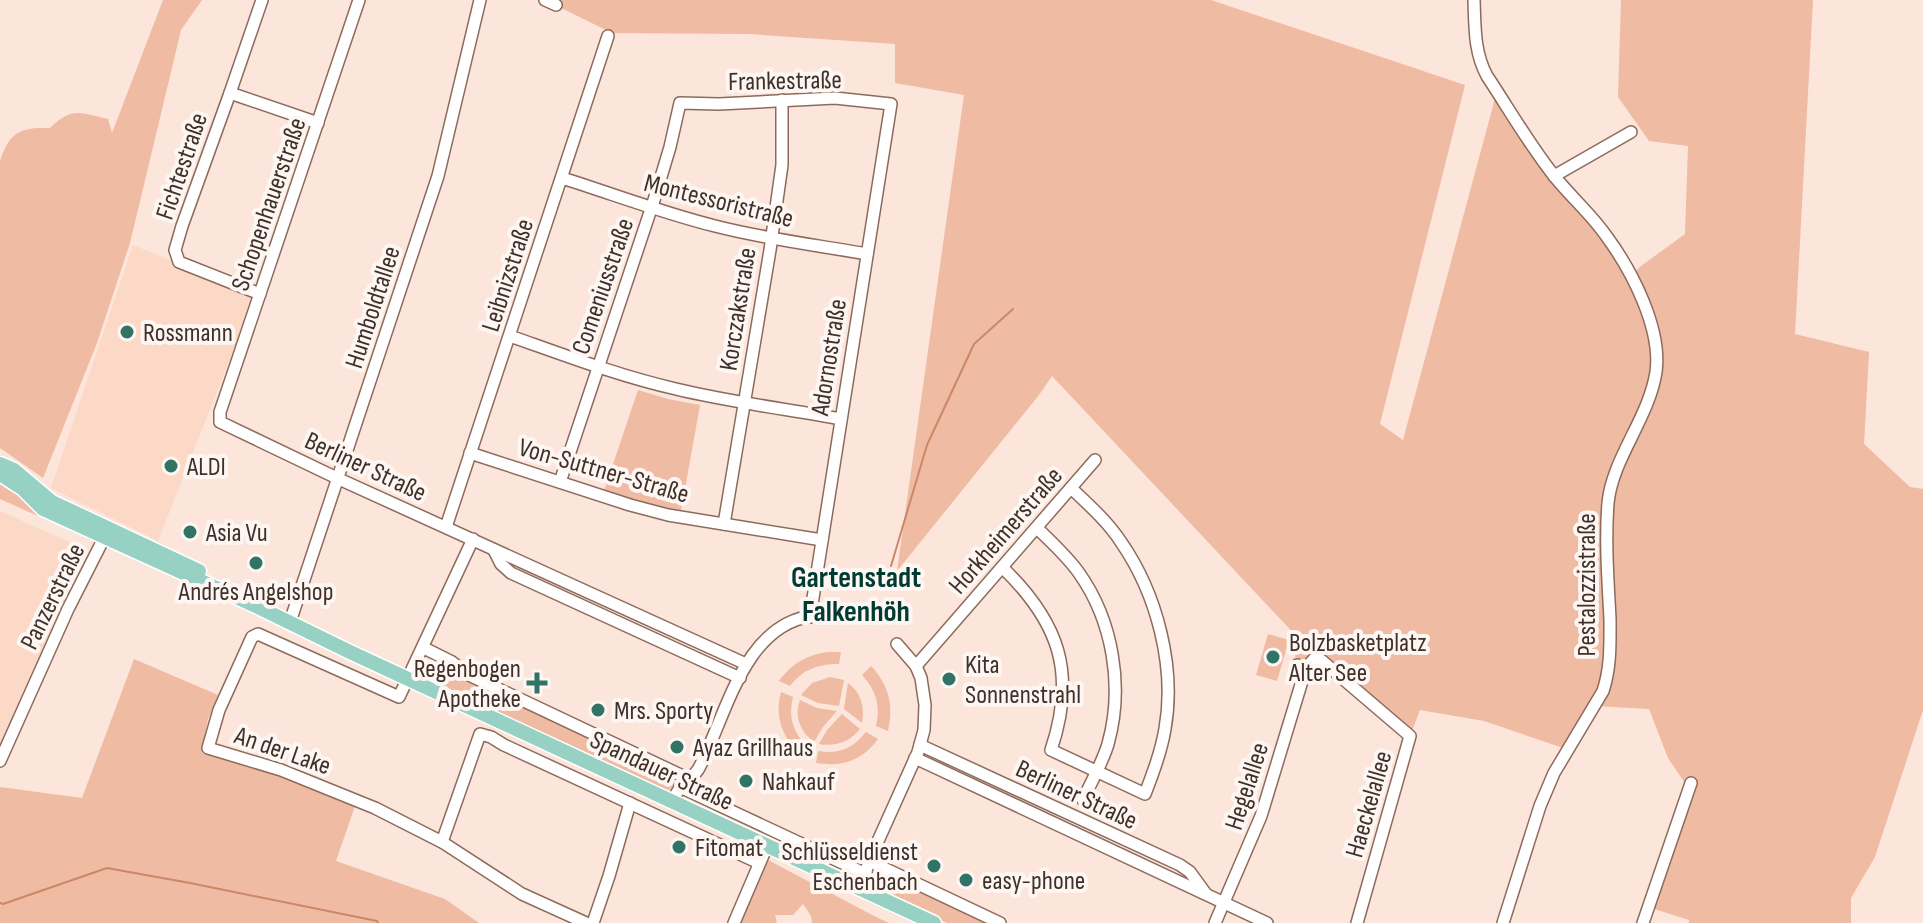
<svg xmlns="http://www.w3.org/2000/svg" width="1923" height="923" viewBox="0 0 1923 923" font-family="'Sofia Sans Condensed',sans-serif">
  <style>
    .built { fill: #fcd8c7 }
    .green { fill: #efbba3 }
    .lines { fill: none; stroke-linecap: round; stroke-linejoin: round }
    .stream { stroke: #cc8766; stroke-width: 2 }
    .minor-casing { stroke: #8c6b5c; stroke-width: 14 }
    .major-casing { stroke: #fff; stroke-width: 17 }
    .minor { stroke: #fff; stroke-width: 11 }
    .major { stroke: #96d1c4; stroke-width: 14 }
    .poi-dot { fill: #317466; stroke: #fdf6f2; stroke-width: 3 }
    .labels { text-anchor: middle; stroke-width: 8; stroke-linejoin: round; paint-order: stroke }
    .street-label { font-size: 26px; fill: #3f312a; stroke: #fdf6f2 }
    .poi-label { font-size: 26px; fill: #3f312a; stroke: #fdf6f2; text-anchor: start }
    .quarter-label { font-size: 30px; font-weight: bold; fill: #003b31; stroke: #fdf6f2 }
  </style>
  <rect width="100%" height="100%" fill="#fce5da"/>
  <g class="built">
    <polygon points="133,245 255,295 158,541 51,488"/>
    <polygon points="0,511 87,550 0,743"/>
  </g>
  <g class="green">
    <path d="M163 0H202L181 30 130 243 97 343 43 478 0 448V161C10 132 19 127 50 128 73 106 80 113 108 119L112 133Z"/>
    <polygon points="545,0 1211,0 1465,85 1380,424 1403,440 1497,91 1554,176 1629,278 1641,266 1685,234 1688,146 1649,141 1618,97 1621,0 1813,0 1795,334 1869,352 1864,444 1910,487 1923,489 1923,710 1875,857 1851,898 1851,923 1689,923 1689,920 1648,907 1685,783 1668,758 1649,709 1594,706 1569,750 1484,721 1420,710 1410,736 1318,654 1303,660 1295,657 1299,639 1052,376 1039,395 897,571 964,95 895,83 895,44 749,34 612,33"/>
    <polygon points="638,390 668,399 700,405 681,511 636,502 604,491"/>
    <polygon points="0,477 60,522 38,516 0,499"/>
    <polygon points="1268,634 1289,640 1277,681 1256,675"/>
    <path d="M828 652H841L839 664C819 664 803 669 790 686L779 681C792 663 807 655 828 652Z"/>
    <path d="M436 658 670 776C677 784 674 790 663 791L433 685 437 671Z"/>
    <polygon points="134,659 218,695 208,719 202,749 216,757 280,775 355,806 336,861 445,899 479,923 0,923 0,787 82,798"/>
    <path d="M871 666C889 685 894 706 888 731L876 726C881 706 876 690 862 675Z"/>
    <polygon points="830,677 844,680 839,706 818,703 801,695 812,683"/>
    <path d="M848 683C861 692 865 707 862 723L844 709Z"/>
    <path d="M781 692 793 697C788 718 793 733 809 748L802 757C783 738 774 718 781 692Z"/>
    <path d="M800 700 817 708 837 711 823 727 814 742C800 731 794 717 800 700Z"/>
    <path d="M842 714 860 729C849 742 836 747 819 744L827 730Z"/>
    <path d="M866 732 878 739C862 761 842 767 816 763L818 751C839 755 853 748 866 732Z"/>
    <polygon points="768,860 874,916 889,923 812,923 811,916 803,904 793,915 775,915 777,923 740,923"/>
    <polygon points="876,870 991,923 947,923 871,888 871,875"/>
  </g>
  <g class="lines">
    <g class="stream">
      <polyline points="891,566 927,445 974,344 1013,309"/>
      <polyline points="0,903 3,904 107,868 190,883 377,921 378,923"/>
    </g>
    <defs>
      <g id="minor">
        <polyline points="359,0 220,412 220,422 339,479 746,664"/>
        <polyline points="545,0 556,5"/>
        <path d="M1474 0C1475 27 1474 52 1487 76 1509 109 1530 146 1555 177 1572 198 1592 215 1607 237 1632 271 1662 329 1656 372 1649 418 1612 459 1608 503 1605 541 1608 580 1610 619 1610 643 1611 667 1603 691L1554 773 1540 806 1503 923"/>
        <polyline points="230,93 262,0"/>
        <polyline points="1554,176 1631,132"/>
        <path d="M562 178C613 194 663 213 715 226 765 239 816 245 867 254"/>
        <polyline points="260,294 179,262 175,250 182,226 230,93 318,123"/>
        <path d="M510 336C564 355 619 376 676 389 730 402 786 409 841 419"/>
        <polyline points="470,453 630,505 668,515 822,540"/>
        <polyline points="560,482 655,197 670,147 680,103 719,104 835,98 891,104 810,617"/>
        <polyline points="724,524 770,250 782,165 782,100"/>
        <polyline points="446,527 608,36"/>
        <path d="M1037 528C1051 542 1067 556 1079 573 1113 621 1124 687 1108 744 1102 764 1091 782 1083 800"/>
        <polyline points="473,539 399,697 258,634 252,637 219,710 208,748 281,770 375,808 442,842 522,894 586,923"/>
        <polyline points="494,550 501,564 511,573 740,678"/>
        <path d="M1002 567C1059 622 1077 673 1051 750L1145 794C1153 773 1161 752 1165 729 1176 667 1157 594 1121 542 1108 522 1089 505 1071 488"/>
        <polyline points="290,622 438,176 480,0"/>
        <polyline points="424,648 452,662 469,675 689,779"/>
        <polyline points="916,666 1095,460"/>
        <polyline points="1306,668 1315,658 1321,660 1410,736 1357,923"/>
        <polyline points="920,745 1180,865 1190,872 1206,894"/>
        <polyline points="915,758 1267,923"/>
        <polyline points="0,761 68,609 104,538"/>
        <polyline points="680,787 866,874"/>
        <path d="M672 801C675 796 678 790 682 786 687 779 695 776 699 768 726 717 743 625 812 616 820 615 829 616 837 616"/>
        <polyline points="442,842 480,734 491,737 504,745 759,863"/>
        <polyline points="869,861 1000,923"/>
        <polyline points="861,889 869,861 918,752 924,730 925,705 921,678 916,666 897,644"/>
        <polyline points="593,923 609,876 630,803"/>
        <polyline points="734,923 767,846"/>
        <polyline points="1215,923 1261,816 1306,668 1297,665"/>
        <polyline points="1643,923 1691,783"/>
      </g>
      <g id="major">
        <polyline points="0,464 14,470 52,502 199,571"/>
        <polyline points="0,474 23,489 43,509 260,608 350,652 934,923"/>
      </g>
    </defs>
    <use href="#minor" class="minor-casing"/>
    <use href="#major" class="major-casing"/>
    <use href="#minor" class="minor"/>
    <use href="#major" class="major"/>
  </g>
  <g class="poi-dot">
    <circle cx="127" cy="332" r="8"/>
    <circle cx="171" cy="466" r="8"/>
    <circle cx="190" cy="532" r="8"/>
    <circle cx="256" cy="563" r="8"/>
    <circle cx="1273" cy="657" r="8"/>
    <circle cx="949" cy="679" r="8"/>
    <path d="M533 671h8v8h8v8h-8v8h-8v-8h-8v-8h8z"/>
    <circle cx="598" cy="710" r="8"/>
    <circle cx="677" cy="747" r="8"/>
    <circle cx="746" cy="781" r="8"/>
    <circle cx="679" cy="847" r="8"/>
    <circle cx="934" cy="866" r="8"/>
    <circle cx="966" cy="880" r="8"/>
  </g>
  <g class="labels">
    <g class="street-label">
      <text transform="translate(785 80) rotate(-1)" y="9">Frankestraße</text>
      <text transform="translate(181 166) rotate(-71)" y="9">Fichtestraße</text>
      <text transform="translate(719 200) rotate(14)" y="9">Montessoristraße</text>
      <text transform="translate(268 204) rotate(-71)" y="9">Schopenhauerstraße</text>
      <text transform="translate(507 275) rotate(-72)" y="9">Leibnizstraße</text>
      <text transform="translate(602 286) rotate(-71)" y="9">Comeniusstraße</text>
      <text transform="translate(372 307) rotate(-72)" y="9">Humboldtallee</text>
      <text transform="translate(737 309) rotate(-81)" y="9">Korczakstraße</text>
      <text transform="translate(828 357) rotate(-81)" y="9">Adornostraße</text>
      <text transform="translate(366 466) rotate(25)" y="9">Berliner Straße</text>
      <text transform="translate(604 470) rotate(16)" y="9">Von-Suttner-Straße</text>
      <text transform="translate(1005 530) rotate(-49)" y="9">Horkheimerstraße</text>
      <text transform="translate(1586 585) rotate(-90)" y="9">Pestalozzistraße</text>
      <text transform="translate(52 596) rotate(-64)" y="9">Panzerstraße</text>
      <text transform="translate(283 750) rotate(19)" y="9">An der Lake</text>
      <text transform="translate(662 770) rotate(25)" y="9">Spandauer Straße</text>
      <text transform="translate(1246 786) rotate(-72)" y="9">Hegelallee</text>
      <text transform="translate(1077 794) rotate(25)" y="9">Berliner Straße</text>
      <text transform="translate(1368 804) rotate(-74)" y="9">Haeckelallee</text>
    </g>
    <g class="poi-label">
      <text x="143" y="341">Rossmann</text>
      <text x="187" y="475">ALDI</text>
      <text x="206" y="541">Asia Vu</text>
      <text x="256" y="600" text-anchor="middle">Andrés Angelshop</text>
      <text x="1289" y="651">Bolzbasketplatz<tspan x="1289" dy="30">Alter See</tspan></text>
      <text x="965" y="673">Kita<tspan x="965" dy="30">Sonnenstrahl</tspan></text>
      <text x="521" y="677" text-anchor="end">Regenbogen<tspan x="521" dy="30">Apotheke</tspan></text>
      <text x="614" y="719">Mrs. Sporty</text>
      <text x="693" y="756">Ayaz Grillhaus</text>
      <text x="762" y="790">Nahkauf</text>
      <text x="695" y="856">Fitomat</text>
      <text x="918" y="860" text-anchor="end">Schlüsseldienst<tspan x="918" dy="30">Eschenbach</tspan></text>
      <text x="982" y="889">easy-phone</text>
    </g>
    <g class="quarter-label">
      <text x="856" y="587">Gartenstadt<tspan x="856" dy="34">Falkenhöh</tspan></text>
    </g>
  </g>
</svg>
